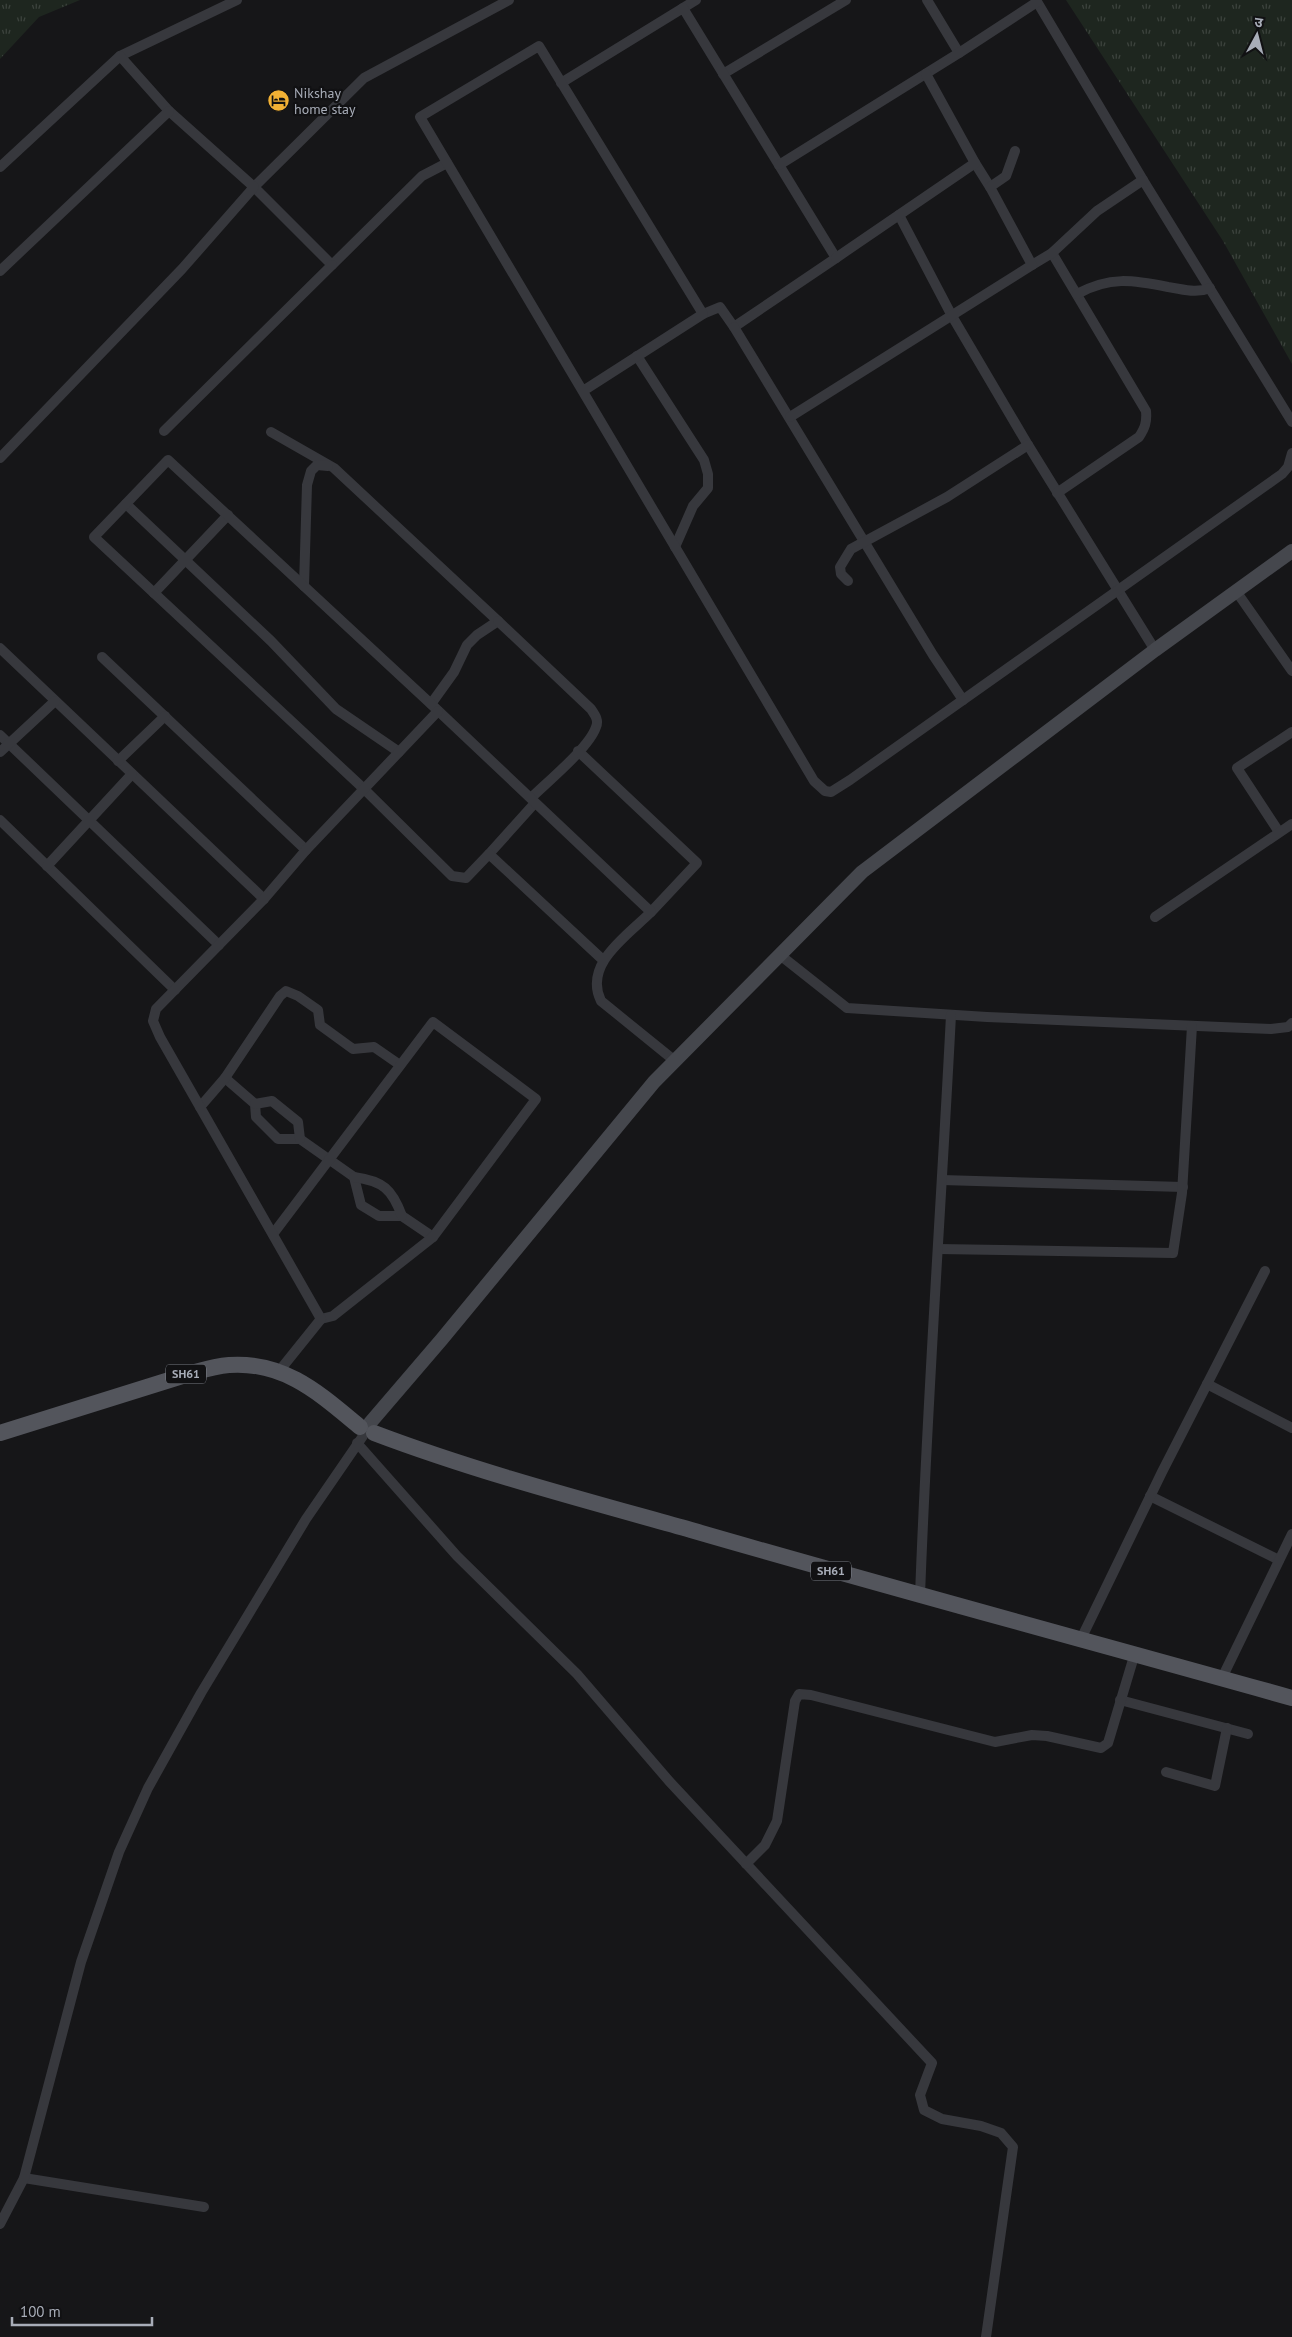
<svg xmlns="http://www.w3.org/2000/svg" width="1292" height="2337" viewBox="0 0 1292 2337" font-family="'PT Sans','Noto Sans Devanagari',sans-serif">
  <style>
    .grass { fill: url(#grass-tufts) }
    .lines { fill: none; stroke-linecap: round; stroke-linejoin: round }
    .street { stroke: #37383d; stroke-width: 10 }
    .secondary { stroke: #45474d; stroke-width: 14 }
    .primary { stroke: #53555c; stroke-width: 16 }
    .labels { text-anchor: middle; stroke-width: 4.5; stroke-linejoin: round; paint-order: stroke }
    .shield { fill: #111113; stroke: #7b7e86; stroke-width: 1 }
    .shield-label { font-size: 12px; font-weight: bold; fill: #a8adb8 }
    .poi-label { font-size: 14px; fill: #a8adb8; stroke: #111113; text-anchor: start }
  </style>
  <defs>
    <pattern id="grass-tufts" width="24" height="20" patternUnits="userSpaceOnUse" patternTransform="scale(1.25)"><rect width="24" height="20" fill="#1e261f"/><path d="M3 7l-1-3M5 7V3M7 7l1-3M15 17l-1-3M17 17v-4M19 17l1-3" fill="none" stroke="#3c433d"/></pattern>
  </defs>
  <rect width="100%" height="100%" fill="#161618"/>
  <g class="grass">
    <polygon points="0,0 80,0 39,17 0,59"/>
    <polygon points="1066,0 1292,0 1292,364 1223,241"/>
  </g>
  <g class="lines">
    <g class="street">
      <polyline points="927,0 959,53"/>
      <polyline points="1036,0 1143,180"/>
      <polyline points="683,8 696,0"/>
      <polyline points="120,56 237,0"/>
      <polyline points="723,74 846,0"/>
      <polyline points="561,83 683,8 836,258 734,327 720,307 703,314"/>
      <polyline points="447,163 422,176 332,265 254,187 364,78 509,0"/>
      <polyline points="975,163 990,187"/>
      <polyline points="779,165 959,53 1037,2"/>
      <polyline points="0,167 120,56 169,111 254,187 182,269 0,458"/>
      <polyline points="899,215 952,316 1028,445 1155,650"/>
      <path d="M1052 253 1146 411C1147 422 1145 428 1139 437L1057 493"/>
      <polyline points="836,258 975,163 926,74"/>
      <polyline points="1032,265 1052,253 1097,211 1143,180 1292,422"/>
      <polyline points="0,271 169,111"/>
      <path d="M1077 294C1110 276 1132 280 1168 287 1183 289 1195 294 1210 288"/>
      <polyline points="734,327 933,655 963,700"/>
      <polyline points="637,356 704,460 708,474 708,488 693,506 675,547"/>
      <polyline points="583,391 703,314 539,46 420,117 814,781 825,791 831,792 850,780 1282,474 1288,467 1292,453"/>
      <polyline points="790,417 1032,265 990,187 1006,176 1015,151"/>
      <polyline points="164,431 332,265"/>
      <polyline points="271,432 334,468 498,621 477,635 467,645 454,672 431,704"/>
      <polyline points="126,504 271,641 336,709 399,752"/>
      <polyline points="848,581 841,574 840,567 851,549 947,497 1028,445"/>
      <polyline points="304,586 307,485 311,471 317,465 328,466"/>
      <polyline points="1236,591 1292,671"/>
      <polyline points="154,593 228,515"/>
      <path d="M498 621 591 709C595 715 599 720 596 727 589 748 547 782 531 798"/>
      <polyline points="0,648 264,899"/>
      <polyline points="102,657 306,850"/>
      <polyline points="0,735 219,945"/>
      <polyline points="578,751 697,863 651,912"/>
      <polyline points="0,752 55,701"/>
      <polyline points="118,761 165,716"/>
      <polyline points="0,820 175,990"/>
      <polyline points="1279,832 1237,768 1292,732"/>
      <polyline points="489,854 534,804"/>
      <polyline points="47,866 132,774"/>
      <polyline points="1155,917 1292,824"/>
      <polyline points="780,955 847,1008 987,1017 1221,1027 1271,1029 1288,1027 1292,1023"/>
      <path d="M603 960 489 854 466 878 452 876 364 789 94 537 168 460 431 704 651 912C627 936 583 964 601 1001L675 1061"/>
      <polyline points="225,1078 255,1104 256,1117 278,1139 300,1139 354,1177 361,1205 379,1216 402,1216 433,1237"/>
      <polyline points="255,1104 272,1101 298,1122 300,1139"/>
      <polyline points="200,1107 225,1078 280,996 286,991 298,996 318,1010 320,1025 353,1049 374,1047 400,1065"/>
      <path d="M354 1177C383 1181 392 1189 402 1216"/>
      <polyline points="942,1180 1183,1187"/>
      <polyline points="273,1234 433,1022 536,1099 433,1237 333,1316 321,1319"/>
      <polyline points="938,1249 1173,1253 1182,1193 1192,1026"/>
      <polyline points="280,1370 321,1319 160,1037 153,1021 156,1009 264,899 306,850 438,711"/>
      <polyline points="1207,1384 1292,1428"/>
      <polyline points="357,1443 457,1556 577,1674 669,1781 932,2063 920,2095 924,2110 942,2119 981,2126 1001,2133 1013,2147 986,2337"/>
      <polyline points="1150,1496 1279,1560"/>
      <path d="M920 1596C927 1402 941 1209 951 1015"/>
      <polyline points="1081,1639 1162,1472 1265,1271"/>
      <polyline points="1222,1678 1292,1534"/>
      <polyline points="1120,1700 1248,1734"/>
      <polyline points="1166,1772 1215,1786 1227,1728"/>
      <polyline points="746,1864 765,1845 777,1821 795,1701 799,1694 811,1695 995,1742 1032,1735 1047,1736 1101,1748 1108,1743 1135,1653"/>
      <polyline points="24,2178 204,2207"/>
      <polyline points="0,2224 24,2178 81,1962 119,1852 148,1788 201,1693 306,1519 363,1436"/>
    </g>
    <polyline class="secondary" points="370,1423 442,1339 654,1082 862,872 1155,650 1292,551"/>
    <g class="primary">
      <path d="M0 1433 195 1372C206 1369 217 1366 229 1365 285 1361 320 1394 360 1427"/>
      <path d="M374 1433C477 1472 584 1500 691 1530 891 1588 1092 1642 1292 1698"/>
    </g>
  </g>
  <defs>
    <symbol id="hotel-disc" viewBox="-11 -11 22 22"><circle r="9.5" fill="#f2b134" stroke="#111113"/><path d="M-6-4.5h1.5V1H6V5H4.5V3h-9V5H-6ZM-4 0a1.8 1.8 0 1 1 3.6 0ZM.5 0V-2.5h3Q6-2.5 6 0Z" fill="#111"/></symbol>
  </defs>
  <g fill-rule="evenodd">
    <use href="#hotel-disc" x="266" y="88" width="25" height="25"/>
  </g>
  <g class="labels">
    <g class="shield">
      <rect x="166" y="1364.5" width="40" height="19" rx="4"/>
      <rect x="811" y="1561.5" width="40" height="19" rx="4"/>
    </g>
    <g class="shield-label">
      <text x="186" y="1378">SH61</text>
      <text x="831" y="1575">SH61</text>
    </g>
    <g class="poi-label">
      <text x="294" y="98">Nikshay<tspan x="294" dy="16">home stay</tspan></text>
    </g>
  </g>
  <g transform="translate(1257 35) rotate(7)" stroke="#111113" stroke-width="4" paint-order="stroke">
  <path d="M0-4L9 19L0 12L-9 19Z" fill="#a8adb8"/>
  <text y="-8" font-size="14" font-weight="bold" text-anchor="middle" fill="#a8adb8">उ</text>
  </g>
  <path d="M12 2317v8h140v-8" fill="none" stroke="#a8adb8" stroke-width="2.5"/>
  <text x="20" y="2317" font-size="15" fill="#a8adb8" stroke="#111113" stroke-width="4" paint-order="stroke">100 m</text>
</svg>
